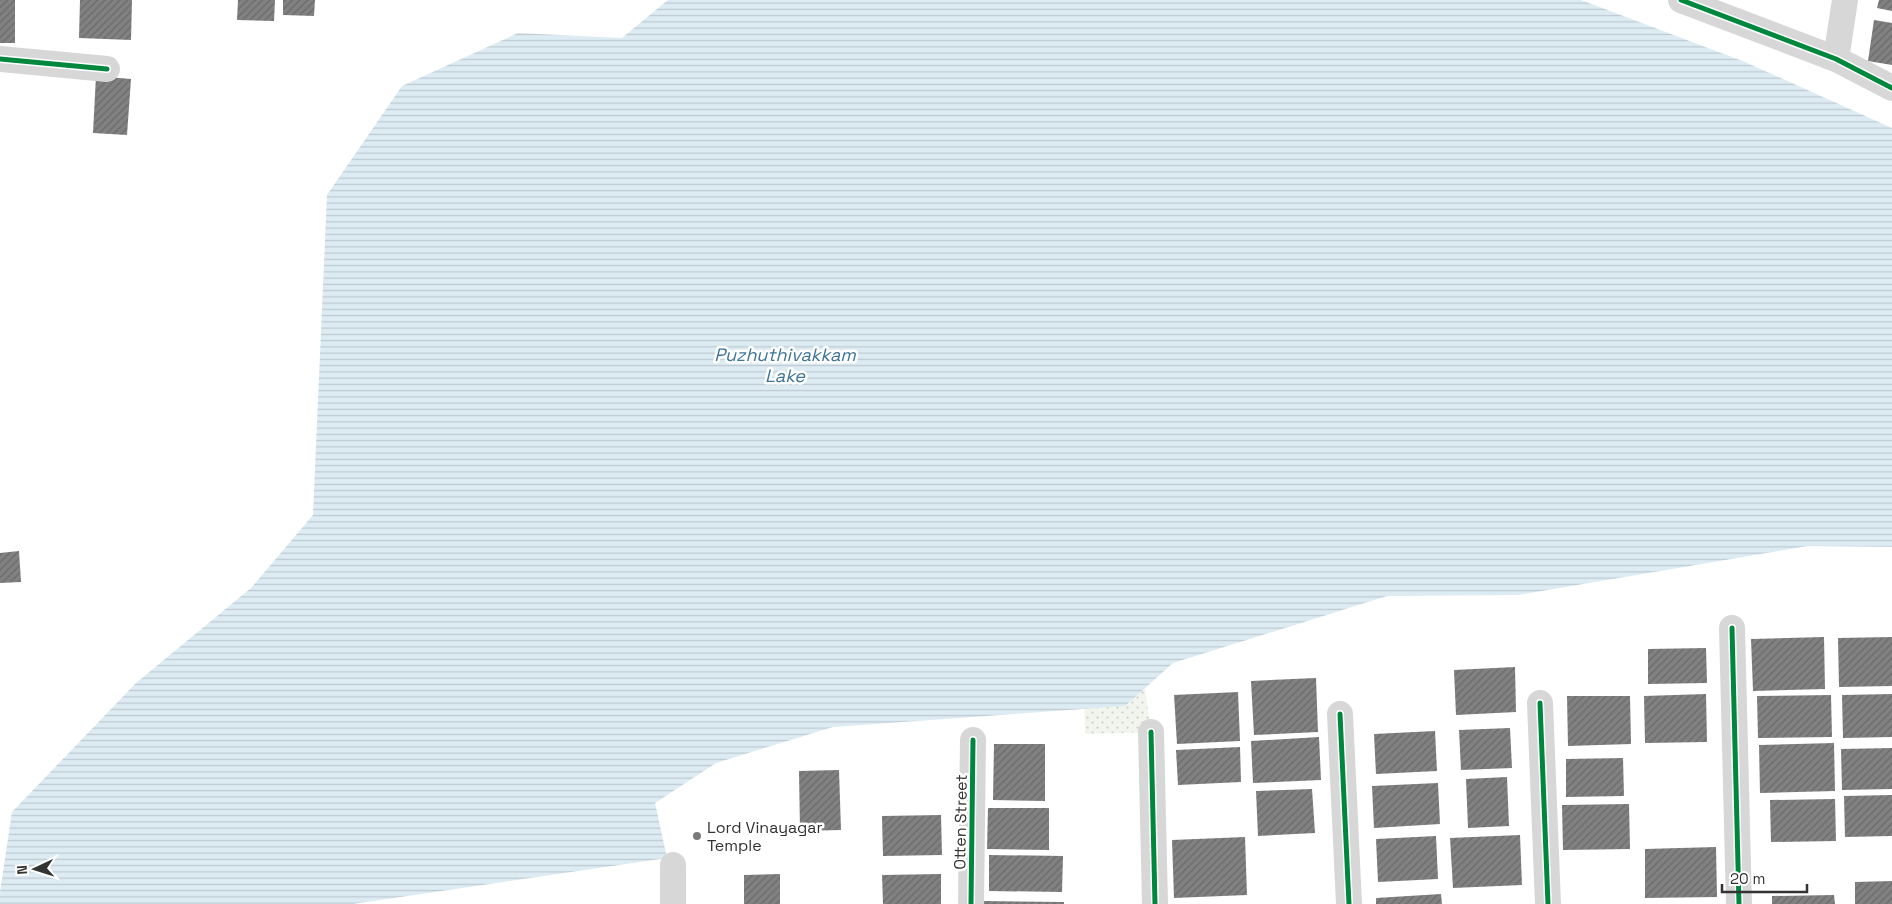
<svg xmlns="http://www.w3.org/2000/svg" width="1892" height="904" viewBox="0 0 1892 904" font-family="'Space Grotesk',sans-serif">
  <style>
    .grass { fill: url(#grass-dots) }
    .water { fill: url(#water-rules) }
    .building { fill: url(#building-hatch) }
    .lines { fill: none; stroke-linecap: round; stroke-linejoin: round }
    .minor { stroke: #d7d7d7; stroke-width: 26 }
    .cycleway-casing { stroke: #fff; stroke-width: 8 }
    .cycleway { stroke: #00873e; stroke-width: 5 }
    .poi-dot { fill: #7a7a7a; stroke: #fff; stroke-width: 2 }
    .labels { text-anchor: middle; stroke-width: 5; stroke-linejoin: round; paint-order: stroke }
    .street-label { font-size: 16px; fill: #333; stroke: #fff }
    .poi-label { font-size: 16px; fill: #333; stroke: #fff; text-anchor: start }
    .water-label { font-size: 18px; font-style: italic; fill: #3f7597; stroke: #fff }
  </style>
  <defs>
    <pattern id="grass-dots" width="8" height="8" patternUnits="userSpaceOnUse" patternTransform="scale(1.25)"><rect width="8" height="8" fill="#f1f5ed"/><path d="M2 2h.1M6 6h.1" fill="none" stroke="#cfd2cc" stroke-width="1.8" stroke-linecap="round"/></pattern>
    <pattern id="water-rules" width="6" height="5" patternUnits="userSpaceOnUse" patternTransform="scale(1.25)"><rect width="6" height="5" fill="#ddebf3"/><path d="M0 2.5h6" fill="none" stroke="#becad1"/></pattern>
    <pattern id="building-hatch" width="6" height="6" patternUnits="userSpaceOnUse" patternTransform="scale(1.25)"><rect width="6" height="6" fill="#818181"/><path d="M-1 1l2-2M0 6l6-6M5 7l2-2" fill="none" stroke="#6a6a6a"/></pattern>
  </defs>
  <rect width="100%" height="100%" fill="#fff"/>
  <polygon class="grass" points="1145,689 1151,732 1085,734 1084,695"/>
  <polygon class="water" points="668,0 1581,0 1745,62 1892,128 1892,547 1808,546 1518,595 1387,596 1173,663 1125,706 833,727 716,763 655,803 667,858 353,904 0,904 0,892 12,812 136,683 251,588 313,515 327,195 402,86 518,33 622,38"/>
  <g class="building">
    <rect x="0" y="0" width="15" height="43"/>
    <polygon points="80,0 132,0 131,40 79,38"/>
    <polygon points="238,0 275,0 274,21 237,20"/>
    <polygon points="283,0 315,0 314,16 283,15"/>
    <polygon points="1879,0 1892,0 1892,11 1877,8"/>
    <polygon points="1874,20 1892,23 1892,65 1868,61"/>
    <polygon points="96,76 131,79 127,135 93,133"/>
    <polygon points="19,551 21,582 0,583 0,553"/>
    <polygon points="1824,637 1825,689 1753,691 1751,639"/>
    <polygon points="1892,637 1892,686 1839,687 1838,638"/>
    <polygon points="1706,648 1707,683 1648,684 1648,649"/>
    <polygon points="1515,667 1516,712 1456,715 1454,670"/>
    <polygon points="1316,678 1318,732 1254,735 1251,681"/>
    <polygon points="1238,692 1240,741 1177,744 1174,695"/>
    <polygon points="1706,694 1707,742 1645,743 1644,696"/>
    <polygon points="1892,694 1892,737 1843,738 1842,695"/>
    <polygon points="1831,695 1832,737 1758,738 1757,696"/>
    <polygon points="1567,696 1630,696 1631,744 1568,746"/>
    <polygon points="1510,728 1512,768 1461,770 1459,730"/>
    <polygon points="1435,731 1437,771 1376,774 1374,734"/>
    <polygon points="1319,737 1321,780 1253,783 1251,741"/>
    <polygon points="1834,743 1835,791 1760,793 1759,745"/>
    <polygon points="994,744 1045,744 1045,801 993,800"/>
    <polygon points="1240,747 1241,782 1178,785 1176,750"/>
    <polygon points="1892,748 1892,789 1842,790 1841,749"/>
    <polygon points="1623,758 1624,796 1566,797 1566,759"/>
    <polygon points="839,770 841,830 800,831 799,771"/>
    <polygon points="1507,777 1509,826 1468,828 1466,779"/>
    <polygon points="1438,783 1440,824 1374,828 1372,786"/>
    <polygon points="1312,789 1315,833 1258,836 1256,791"/>
    <polygon points="1892,795 1892,836 1845,837 1844,796"/>
    <polygon points="1835,799 1836,841 1771,842 1770,800"/>
    <polygon points="1629,804 1630,849 1563,850 1562,805"/>
    <polygon points="988,808 1049,808 1049,850 987,849"/>
    <polygon points="941,815 942,855 883,856 882,816"/>
    <polygon points="1520,835 1522,885 1453,888 1450,838"/>
    <polygon points="1436,836 1438,879 1378,882 1376,839"/>
    <polygon points="1245,837 1247,895 1174,898 1172,840"/>
    <polygon points="1716,847 1717,897 1645,898 1645,849"/>
    <polygon points="989,855 1063,856 1062,892 989,891"/>
    <polygon points="780,874 780,904 744,904 744,875"/>
    <polygon points="941,874 941,904 883,904 882,875"/>
    <polygon points="1892,881 1892,904 1855,904 1855,882"/>
    <polygon points="1441,894 1442,904 1376,904 1376,898"/>
    <polygon points="1834,895 1835,904 1772,904 1772,896"/>
    <polygon points="983,901 1064,902 1064,904 983,904"/>
  </g>
  <g class="lines">
    <g class="minor">
      <polyline points="1681,0 1836,59 1892,88"/>
      <polyline points="0,59 107,69"/>
      <polyline points="1836,59 1845,0"/>
      <polyline points="1732,628 1739,904"/>
      <polyline points="1540,703 1548,904"/>
      <polyline points="1340,714 1349,904"/>
      <polyline points="1151,732 1155,904"/>
      <polyline points="673,904 673,865"/>
      <polyline points="971,904 973,740"/>
    </g>
    <defs>
      <g id="cycleway">
        <polyline points="1681,0 1836,59 1892,88"/>
        <polyline points="0,59 107,69"/>
        <polyline points="1732,628 1739,904"/>
        <polyline points="1540,703 1548,904"/>
        <polyline points="1340,714 1349,904"/>
        <polyline points="1151,732 1155,904"/>
        <polyline points="971,904 973,740"/>
      </g>
    </defs>
    <use href="#cycleway" class="cycleway-casing"/>
    <use href="#cycleway" class="cycleway"/>
  </g>
  <circle class="poi-dot" cx="697" cy="836" r="5"/>
  <g class="labels">
    <g class="street-label">
      <text transform="translate(960 822) rotate(-89)" y="6">Otten Street</text>
    </g>
    <g class="poi-label">
      <text x="707" y="833">Lord Vinayagar<tspan x="707" dy="18">Temple</tspan></text>
    </g>
    <g class="water-label">
      <text x="785" y="361">Puzhuthivakkam<tspan x="785" dy="21">Lake</tspan></text>
    </g>
  </g>
  <g transform="translate(35 869) rotate(266)" stroke="#ffffff" stroke-width="4" paint-order="stroke">
  <path d="M0-4L9 19L0 12L-9 19Z" fill="#333333"/>
  <text y="-8" font-size="14" font-weight="bold" text-anchor="middle" fill="#333333">N</text>
  </g>
  <path d="M1722 884v8h85v-8" fill="none" stroke="#333333" stroke-width="2.5"/>
  <text x="1730" y="884" font-size="15" fill="#333333" stroke="#ffffff" stroke-width="4" paint-order="stroke">20 m</text>
</svg>
